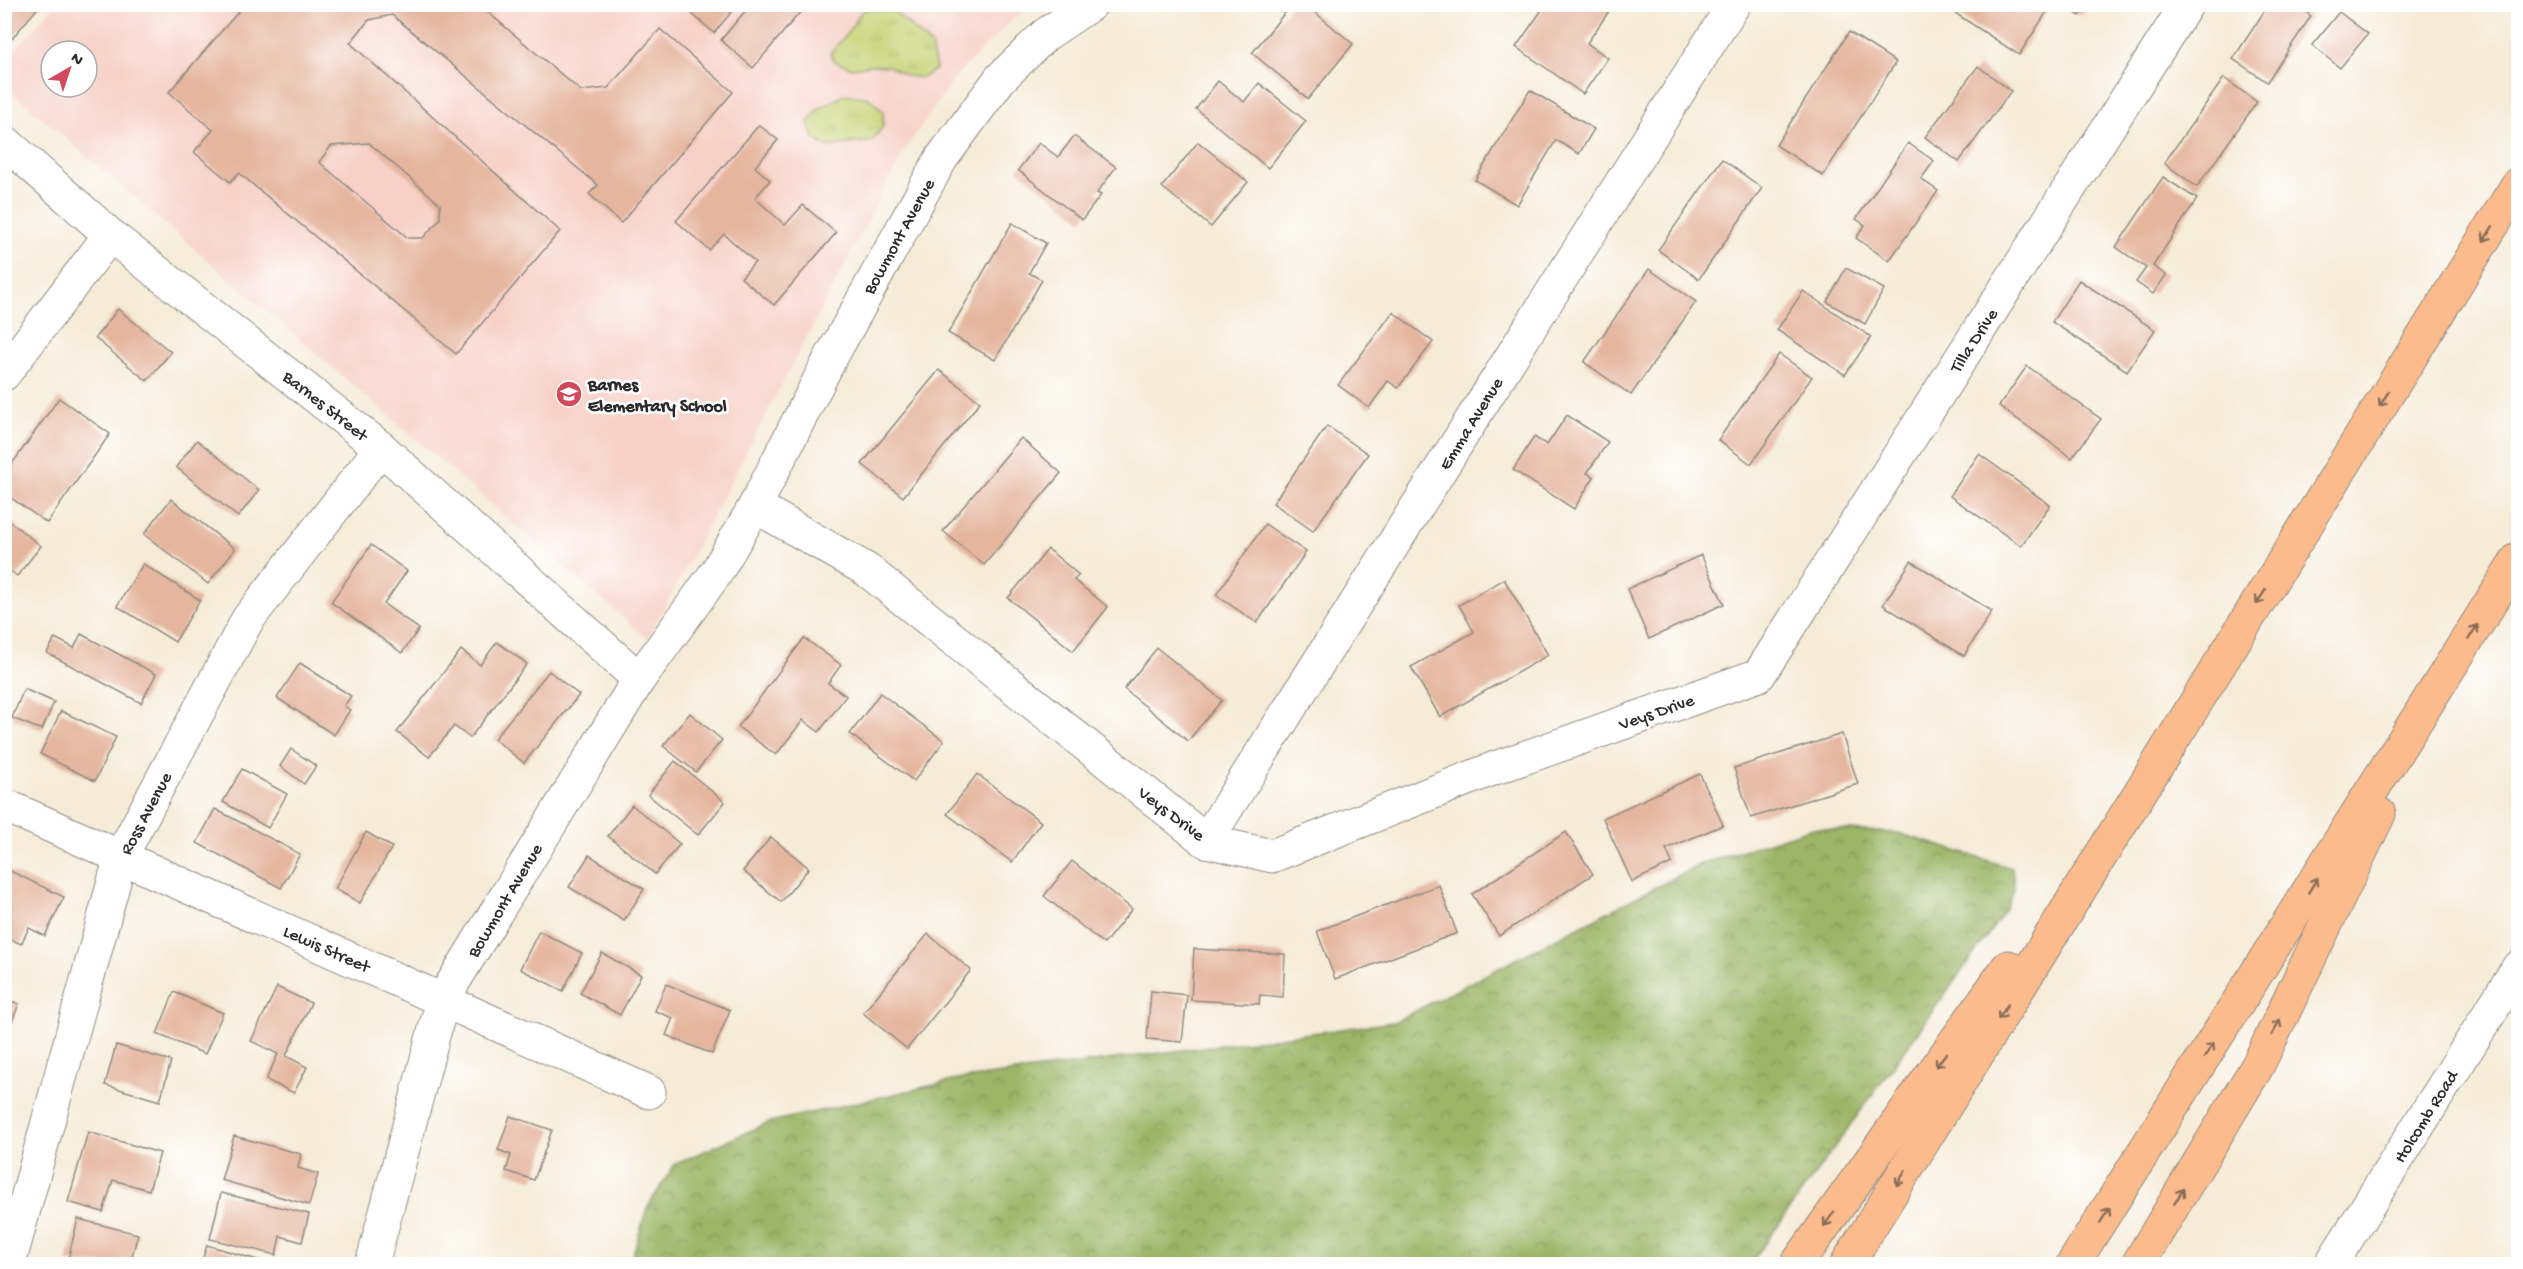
<svg xmlns="http://www.w3.org/2000/svg" width="2523" height="1269" viewBox="0 0 2523 1269" font-family="'Gochi Hand',sans-serif">
  <style>
    .built { fill: #f7d1c8; fill-rule: evenodd }
    .grass { fill: url(#grass-tufts); stroke: #787f50; stroke-width: 1.5 }
    .forest { fill: url(#forest-crowns); stroke: #647048; stroke-width: 1.5 }
    .building { fill: #e5b59e; fill-rule: evenodd }
    .lines { fill: none; stroke-linecap: round; stroke-linejoin: round }
    .minor-casing { stroke: #908b81; stroke-width: 35 }
    .tertiary-casing { stroke: #908b81; stroke-width: 35 }
    .motorway-casing { stroke: #908b81; stroke-width: 35 }
    .minor { stroke: #fff; stroke-width: 33 }
    .tertiary { stroke: #fff; stroke-width: 33 }
    .motorway { stroke: #fbbb8d; stroke-width: 33 }
    .oneway { stroke: #896c57 }
    .labels { text-anchor: middle; stroke-width: 5; stroke-linejoin: round; paint-order: stroke }
    .street-label { font-size: 18px; fill: #2b2b2b; stroke: #fff }
    .poi-label { font-size: 18px; font-weight: bold; fill: #2b2b2b; stroke: #fff; text-anchor: start }
  </style>
  <defs>
    <pattern id="grass-tufts" width="24" height="20" patternUnits="userSpaceOnUse" patternTransform="scale(1.5)"><rect width="24" height="20" fill="#c6d374"/><path d="M3 7l-1-3M5 7V3M7 7l1-3M15 17l-1-3M17 17v-4M19 17l1-3" fill="none" stroke="#aab565"/></pattern>
    <pattern id="forest-crowns" width="20" height="18" patternUnits="userSpaceOnUse" patternTransform="scale(1.5)"><rect width="20" height="18" fill="#9cb566"/><path d="M2 6a3 3 0 1 1 6 0M12 15a3 3 0 1 1 6 0" fill="none" stroke="#7f9354"/></pattern>
  </defs>
  <rect width="100%" height="100%" fill="#fff"/>
  <filter id="ink" filterUnits="userSpaceOnUse"><feTurbulence type="fractalNoise" baseFrequency=".0167" numOctaves="2"/><feDisplacementMap in="SourceGraphic" scale="12" xChannelSelector="R" yChannelSelector="G"/><feConvolveMatrix kernelMatrix="1 2 1 2 8 2 1 2 1" color-interpolation-filters="sRGB"/></filter>
  <filter id="wash" filterUnits="userSpaceOnUse"><feTurbulence type="fractalNoise" baseFrequency=".008" numOctaves="4" result="noise"/><feDisplacementMap in="SourceGraphic" scale="24" xChannelSelector="R" yChannelSelector="G"/><feGaussianBlur stdDeviation="1.35" result="paint"/><feColorMatrix in="noise" values="0 0 0 0 0 0 0 0 0 0 0 0 0 0 0 0 0 1.4 0 .05"/><feComposite in="paint" operator="in"/></filter>
  <g filter="url(#wash)">
    <rect width="100%" height="100%" fill="#f5ebd7"/>
    <path class="built" d="M55 5H1033L1013 19 958 74 906 148 648 639 5 86V61ZM51 51H87V87H51Z"/>
    <g class="grass">
      <polygon points="887,5 931,45 936,69 922,78 907,76 889,66 871,65 852,68 834,61 830,53 846,35 862,11"/>
      <polygon points="845,94 869,98 883,111 883,126 872,141 826,147 814,138 808,123 817,110"/>
    </g>
    <polygon class="forest" points="1813,828 1898,833 2012,868 2014,890 2006,910 1750,1264 630,1264 647,1208 675,1164 770,1122 956,1080 1394,1022 1703,863"/>
    <g id="blocks">
      <g class="building">
        <polygon points="4,4 41,4 4,48"/>
        <path d="M245 4H478L581 91 608 88 660 29 733 92 621 223 589 194 598 185 392 15 369 20 350 43 560 231 456 354 239 173 230 182 194 152 213 130 169 92ZM369 143 440 204V219L423 238H408L319 162 331 146Z"/>
        <polygon points="681,4 738,4 714,33"/>
        <polygon points="751,4 807,4 753,68 721,40"/>
        <polygon points="1292,4 1305,4 1353,44 1308,99 1252,53"/>
        <polygon points="1546,4 1614,4 1587,43 1608,58 1583,94 1516,47"/>
        <polygon points="1961,4 2052,4 2019,55 1955,13"/>
        <polygon points="2061,4 2088,4 2080,16"/>
        <polygon points="2269,4 2294,4 2311,16 2267,82 2233,59"/>
        <polygon points="2339,12 2368,34 2340,68 2312,45"/>
        <polygon points="1849,32 1896,62 1823,176 1776,145"/>
        <polygon points="1978,66 2011,91 1959,162 1925,137"/>
        <polygon points="2224,78 2257,102 2197,187 2164,163"/>
        <polygon points="1218,81 1244,102 1259,83 1306,121 1268,168 1196,109"/>
        <polygon points="1530,90 1594,129 1579,154 1556,140 1517,205 1475,180"/>
        <polygon points="759,125 778,140 755,167 770,180 755,198 785,225 803,205 836,233 774,305 741,278 755,262 724,234 709,250 676,221"/>
        <polygon points="1074,136 1116,167 1097,193 1101,195 1082,220 1018,170 1039,143 1058,157"/>
        <polygon points="1198,142 1248,182 1211,227 1162,187"/>
        <polygon points="1908,143 1934,161 1921,179 1938,191 1889,261 1856,238 1865,225 1856,219"/>
        <polygon points="1722,159 1762,188 1699,279 1658,250"/>
        <polygon points="2163,177 2197,199 2153,266 2166,275 2153,294 2136,282 2146,268 2116,247"/>
        <polygon points="1012,223 1046,243 1029,273 1042,280 995,360 948,333"/>
        <polygon points="1846,268 1884,289 1865,324 1827,302"/>
        <polygon points="1649,269 1696,302 1631,395 1584,362"/>
        <polygon points="2079,280 2155,330 2127,371 2052,322"/>
        <polygon points="1803,291 1871,337 1845,375 1777,330"/>
        <polygon points="118,309 171,352 147,381 95,338"/>
        <polygon points="1393,312 1433,342 1398,388 1388,381 1369,408 1338,385"/>
        <polygon points="1779,354 1812,377 1751,464 1718,440"/>
        <polygon points="2027,366 2101,419 2072,458 1999,406"/>
        <polygon points="939,370 980,402 903,497 862,464"/>
        <polygon points="59,398 110,434 47,523 4,493 4,475"/>
        <polygon points="1567,415 1608,442 1587,473 1594,477 1574,509 1513,470 1534,437 1547,445"/>
        <polygon points="1327,426 1368,454 1313,531 1273,503"/>
        <polygon points="1021,438 1061,473 984,565 943,531"/>
        <polygon points="197,440 259,490 238,517 176,467"/>
        <polygon points="1979,454 2050,505 2021,546 1950,496"/>
        <polygon points="171,499 235,549 208,584 144,534"/>
        <polygon points="4,517 41,546 17,576 4,566"/>
        <polygon points="1265,524 1306,552 1257,623 1216,595"/>
        <polygon points="371,545 407,571 384,604 419,629 402,653 331,602"/>
        <polygon points="1048,549 1079,575 1074,580 1108,607 1073,651 1008,598"/>
        <polygon points="1701,555 1724,604 1649,639 1627,589"/>
        <polygon points="1911,561 1992,611 1964,656 1883,605"/>
        <polygon points="143,564 200,600 175,642 117,606"/>
        <polygon points="1504,579 1548,655 1440,717 1411,667 1474,632 1459,605"/>
        <polygon points="81,634 156,674 141,703 47,653 55,638 74,648"/>
        <polygon points="804,638 841,665 828,683 846,696 819,732 803,720 776,755 738,727"/>
        <polygon points="497,642 527,664 470,738 454,726 429,757 397,732 461,650 480,665"/>
        <polygon points="1157,648 1222,700 1188,741 1124,689"/>
        <polygon points="300,663 351,696 344,706 350,710 334,735 277,698"/>
        <polygon points="549,671 579,695 524,763 494,739"/>
        <polygon points="24,689 54,702 42,730 12,718"/>
        <polygon points="880,693 944,741 914,781 850,734"/>
        <polygon points="61,711 116,737 95,781 40,754"/>
        <polygon points="690,713 722,740 696,772 663,746"/>
        <polygon points="1842,734 1858,784 1751,818 1734,768"/>
        <polygon points="291,749 316,766 304,784 280,766"/>
        <polygon points="675,761 725,802 698,835 648,795"/>
        <polygon points="242,769 287,794 268,828 223,802"/>
        <polygon points="977,774 1041,822 1012,862 947,814"/>
        <polygon points="1700,774 1723,825 1666,849 1672,863 1632,882 1603,818"/>
        <polygon points="632,805 680,844 655,874 608,836"/>
        <polygon points="215,809 300,854 281,888 197,843"/>
        <polygon points="366,832 392,847 360,903 335,889"/>
        <polygon points="1566,832 1593,874 1499,936 1472,894"/>
        <polygon points="771,837 809,868 781,902 743,871"/>
        <polygon points="589,855 644,889 624,921 569,887"/>
        <polygon points="1072,861 1132,909 1104,944 1044,896"/>
        <polygon points="4,868 64,897 45,936 29,928 21,944 4,936"/>
        <polygon points="1439,885 1457,933 1335,979 1317,931"/>
        <polygon points="539,931 582,953 563,991 520,969"/>
        <polygon points="928,934 971,970 907,1049 863,1013"/>
        <polygon points="1194,949 1285,954 1283,997 1260,995 1259,1004 1191,1000"/>
        <polygon points="602,953 641,975 620,1015 580,993"/>
        <polygon points="666,984 730,1010 712,1054 666,1035 673,1018 655,1011"/>
        <polygon points="277,987 311,1003 286,1056 307,1067 294,1093 266,1080 278,1054 251,1041"/>
        <polygon points="1151,991 1187,995 1182,1042 1147,1039"/>
        <polygon points="174,992 223,1013 205,1054 157,1034"/>
        <polygon points="4,998 19,1004 5,1039 4,1039"/>
        <polygon points="116,1045 171,1061 160,1101 105,1085"/>
        <polygon points="510,1116 552,1130 534,1180 506,1171 511,1155 498,1150"/>
        <polygon points="88,1132 160,1153 149,1190 113,1180 103,1212 68,1202"/>
        <polygon points="234,1136 301,1154 298,1168 318,1174 309,1205 221,1180"/>
        <polygon points="221,1193 309,1214 302,1242 280,1236 276,1255 210,1239"/>
        <polygon points="78,1219 138,1234 130,1264 67,1263"/>
        <polygon points="207,1245 271,1264 201,1264"/>
      </g>
    </g>
  </g>
  <g filter="url(#ink)">
    <use href="#blocks" fill-opacity="0" stroke="#908b81" stroke-width="1.5"/>
    <g class="lines">
      <defs>
        <g id="minor">
          <polyline points="4,141 110,235 381,448 639,679"/>
          <polyline points="4,374 110,235"/>
          <polyline points="755,506 829,361 941,159 1000,79 1045,35 1091,4"/>
          <polyline points="4,805 649,1092"/>
          <polyline points="1206,841 1734,4"/>
          <polyline points="9,1264 121,856 248,619 381,448"/>
          <polyline points="372,1264 443,999 639,679 716,573 755,506 867,570 1206,841 1272,856 1495,768 1759,675 2187,4"/>
        </g>
        <polyline id="tertiary" points="2331,1264 2518,968"/>
        <g id="motorway">
          <polyline points="1797,1264 2008,967"/>
          <polyline points="1847,1264 2518,184"/>
          <polyline points="2073,1264 2518,559"/>
          <polyline points="2138,1264 2258,1065 2379,814"/>
        </g>
      </defs>
      <use href="#minor" class="minor-casing"/>
      <use href="#tertiary" class="tertiary-casing"/>
      <use href="#motorway" class="motorway-casing"/>
      <use href="#minor" class="minor"/>
      <use href="#tertiary" class="tertiary"/>
      <use href="#motorway" class="motorway"/>
    </g>
    <defs><path id="oneway-shaft" d="M-6 0H5M1.5-3L5.5 0L1.5 3" fill="none" stroke-width="1.6" stroke-linecap="round" stroke-linejoin="round" transform="scale(1.5)"/></defs>
    <g class="oneway">
      <use href="#oneway-shaft" transform="translate(2488 234) rotate(122)"/>
      <use href="#oneway-shaft" transform="translate(2384 399) rotate(122)"/>
      <use href="#oneway-shaft" transform="translate(2261 597) rotate(122)"/>
      <use href="#oneway-shaft" transform="translate(2473 632) rotate(-58)"/>
      <use href="#oneway-shaft" transform="translate(2313 885) rotate(-58)"/>
      <use href="#oneway-shaft" transform="translate(2003 1012) rotate(122)"/>
      <use href="#oneway-shaft" transform="translate(2276 1027) rotate(-64)"/>
      <use href="#oneway-shaft" transform="translate(2209 1050) rotate(-58)"/>
      <use href="#oneway-shaft" transform="translate(1941 1060) rotate(126)"/>
      <use href="#oneway-shaft" transform="translate(1901 1178) rotate(122)"/>
      <use href="#oneway-shaft" transform="translate(2179 1196) rotate(-59)"/>
      <use href="#oneway-shaft" transform="translate(2105 1215) rotate(-58)"/>
      <use href="#oneway-shaft" transform="translate(1829 1219) rotate(125)"/>
    </g>
  </g>
  <defs>
    <symbol id="school-disc" viewBox="-11 -11 22 22"><circle r="9.5" fill="#d1495b" stroke="#fff"/><path d="M0-5L7-2L0 1L-7-2ZM-4 1L0 2.5L4 1V4Q0 6-4 4Z" fill="#fff"/></symbol>
  </defs>
  <g fill-rule="evenodd">
    <use href="#school-disc" x="554" y="379" width="30" height="30"/>
  </g>
  <g class="labels">
    <g class="street-label">
      <text transform="translate(898 236) rotate(-61)" y="6">Bowmont Avenue</text>
      <text transform="translate(1973 340) rotate(-57)" y="6">Tilla Drive</text>
      <text transform="translate(326 405) rotate(38)" y="6">Barnes Street</text>
      <text transform="translate(1470 423) rotate(-58)" y="6">Emma Avenue</text>
      <text transform="translate(1656 711) rotate(-19)" y="6">Veys Drive</text>
      <text transform="translate(145 813) rotate(-62)" y="6">Ross Avenue</text>
      <text transform="translate(1172 813) rotate(37)" y="6">Veys Drive</text>
      <text transform="translate(504 900) rotate(-59)" y="6">Bowmont Avenue</text>
      <text transform="translate(327 948) rotate(24)" y="6">Lewis Street</text>
      <text transform="translate(2425 1116) rotate(-58)" y="6">Holcomb Road</text>
    </g>
    <g class="poi-label">
      <text x="588" y="390">Barnes<tspan x="588" dy="21">Elementary School</tspan></text>
    </g>
  </g>
  <rect width="2523" height="1269" fill="none" stroke="#fff" stroke-width="24"/>
  <g transform="translate(69 69) rotate(39)"><circle r="28" fill="#ffffff" stroke="#aaaaaa" stroke-width="1.5"/>
  <path d="M0-4.5L10 22L0 15L-10 22Z" fill="#d1495b"/>
  <text y="-9" font-size="16" font-weight="bold" text-anchor="middle" fill="#2b2b2b">N</text>
  </g>
</svg>
